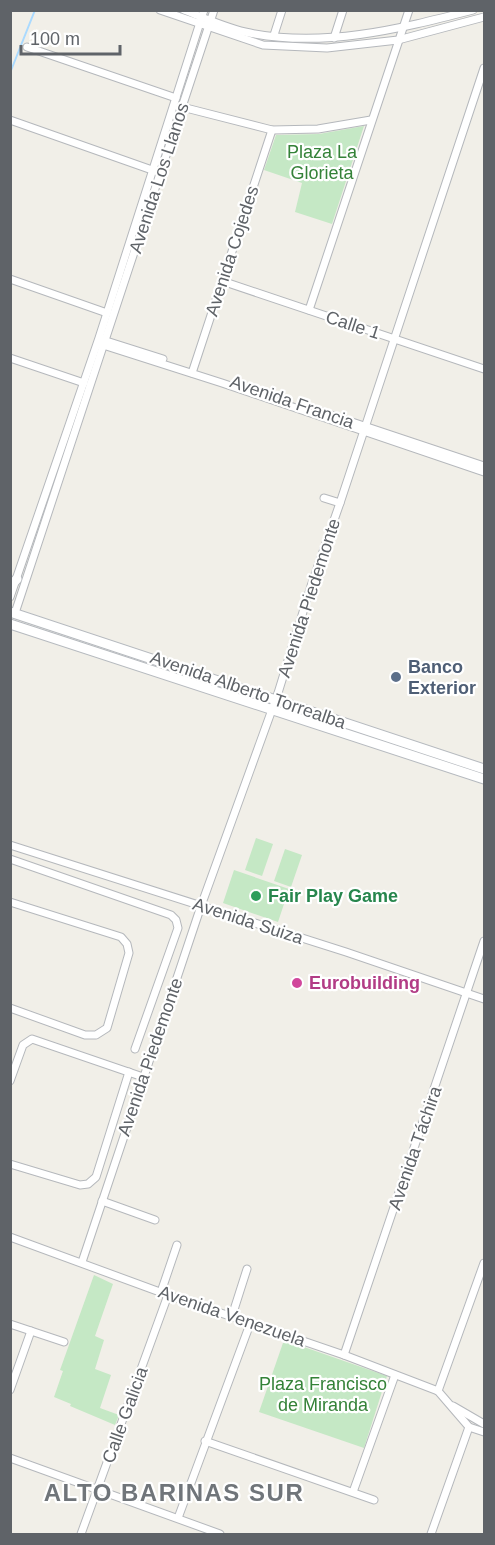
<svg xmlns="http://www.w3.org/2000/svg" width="495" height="1545" viewBox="0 0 495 1545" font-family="Helvetica,sans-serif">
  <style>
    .green { fill: #c5e8c5 }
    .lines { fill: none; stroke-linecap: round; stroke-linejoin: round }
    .stream { stroke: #aadaff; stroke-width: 2 }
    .minor-casing { stroke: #b5b8bc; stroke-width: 9 }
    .secondary-casing { stroke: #b6babf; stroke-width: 11 }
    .minor { stroke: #fff; stroke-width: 7 }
    .secondary { stroke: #fff; stroke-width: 9 }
    .service-dot { fill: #5c6f8a; stroke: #fff; stroke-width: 2 }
    .leisure-dot { fill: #2e9e5b; stroke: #fff; stroke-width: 2 }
    .hotel-dot { fill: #d1479c; stroke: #fff; stroke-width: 2 }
    .labels { text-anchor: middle; stroke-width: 4.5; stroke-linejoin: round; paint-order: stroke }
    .park-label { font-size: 18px; fill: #348238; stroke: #fff }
    .street-label { font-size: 18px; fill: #5f6368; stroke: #fff }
    .service-label { font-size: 18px; font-weight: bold; fill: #4e5e75; stroke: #fff; text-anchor: start }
    .leisure-label { font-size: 18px; font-weight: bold; fill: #27864d; stroke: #fff; text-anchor: start }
    .hotel-label { font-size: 18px; font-weight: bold; fill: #b23c85; stroke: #fff; text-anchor: start }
    .district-label { font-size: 24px; font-weight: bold; letter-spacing: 1.5px; fill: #70757a; stroke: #fff }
  </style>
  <rect width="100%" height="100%" fill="#f1efe8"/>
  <g class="green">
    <polygon points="364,126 332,224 295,212 302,183 264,170 276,135 319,134"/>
    <polygon points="256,838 273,844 262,876 245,870"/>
    <polygon points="285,849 302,855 291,887 274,881"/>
    <polygon points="234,870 289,889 278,922 223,903"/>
    <polygon points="94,1275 113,1284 95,1336 104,1340 95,1369 111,1375 100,1408 119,1415 115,1425 70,1406 71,1404 54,1397 63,1371 60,1370"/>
    <polygon points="284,1340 387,1376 364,1448 259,1412"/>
  </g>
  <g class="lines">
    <polyline class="stream" points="10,73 35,10"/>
    <defs>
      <g id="minor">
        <polyline points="160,10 263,45 327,48 398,40 484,17"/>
        <path d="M184 10C204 18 224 27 245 32 321 49 399 29 473 10"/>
        <polyline points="274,35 282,10"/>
        <polyline points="334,38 343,10"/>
        <polyline points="27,47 176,98"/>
        <polyline points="182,107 272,130 318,129 371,120"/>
        <polyline points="10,120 152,170"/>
        <polyline points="10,279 107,313"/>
        <polyline points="222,281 484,369"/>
        <polyline points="309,310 409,10"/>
        <polyline points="103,340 163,359"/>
        <polyline points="100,344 222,383 484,472"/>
        <polyline points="10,358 84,383"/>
        <polyline points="192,373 272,130"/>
        <polyline points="316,410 484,466"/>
        <polyline points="324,498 340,503"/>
        <polyline points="10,597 99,338 204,10"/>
        <polyline points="15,613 214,10"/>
        <polyline points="10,845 346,952 484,999"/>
        <polyline points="10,859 171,915 176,920 178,928 135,1049"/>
        <polyline points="10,902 121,937 127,944 129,953 107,1028 96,1035 85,1035 10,1008"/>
        <polyline points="10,1081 23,1045 32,1039 143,1077"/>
        <polyline points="10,1164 80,1185 88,1184 96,1177 129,1072"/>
        <polyline points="102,1201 155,1220"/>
        <polyline points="10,1237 168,1295 344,1355 438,1391 469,1427 484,1432"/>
        <polyline points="82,1262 201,906 278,693 311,586 340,503 484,68"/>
        <polyline points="161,1292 177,1245"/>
        <polyline points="232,1316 247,1269"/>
        <polyline points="10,1324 64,1342"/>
        <polyline points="344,1355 484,941"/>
        <polyline points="10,1390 31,1331"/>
        <polyline points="438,1391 484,1263"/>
        <polyline points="453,1406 484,1424"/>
        <polyline points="205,1441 374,1500"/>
        <polyline points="10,1458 220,1534"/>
        <polyline points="353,1492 395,1375"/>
        <polyline points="178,1518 250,1324"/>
        <polyline points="81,1534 168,1295"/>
        <polyline points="431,1534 469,1427"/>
      </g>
      <g id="secondary">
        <polyline points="10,586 17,579"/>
        <polyline points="10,612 484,769"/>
        <polyline points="10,624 484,779"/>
      </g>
    </defs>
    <use href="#minor" class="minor-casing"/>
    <use href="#secondary" class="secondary-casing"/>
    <use href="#minor" class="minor"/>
    <use href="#secondary" class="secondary"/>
  </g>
  <circle class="service-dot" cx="396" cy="677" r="6"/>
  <circle class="leisure-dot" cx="256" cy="896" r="6"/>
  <circle class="hotel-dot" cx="297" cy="983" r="6"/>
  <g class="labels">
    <g class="park-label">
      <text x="322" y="158">Plaza La<tspan x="322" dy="21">Glorieta</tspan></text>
      <text x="323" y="1390">Plaza Francisco<tspan x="323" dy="21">de Miranda</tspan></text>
    </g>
    <g class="street-label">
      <text transform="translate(159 178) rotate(-72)" y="6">Avenida Los Llanos</text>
      <text transform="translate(232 251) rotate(-72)" y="6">Avenida Cojedes</text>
      <text transform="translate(353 325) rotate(18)" y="6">Calle 1</text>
      <text transform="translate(292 402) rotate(19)" y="6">Avenida Francia</text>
      <text transform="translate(309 598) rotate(-72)" y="6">Avenida Piedemonte</text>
      <text transform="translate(248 690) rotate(19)" y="6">Avenida Alberto Torrealba</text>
      <text transform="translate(248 921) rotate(18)" y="6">Avenida Suiza</text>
      <text transform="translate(150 1057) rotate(-71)" y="6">Avenida Piedemonte</text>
      <text transform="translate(415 1148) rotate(-71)" y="6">Avenida Táchira</text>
      <text transform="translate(232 1316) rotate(19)" y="6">Avenida Venezuela</text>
      <text transform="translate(125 1415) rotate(-70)" y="6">Calle Galicia</text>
    </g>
    <g class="service-label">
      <text x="408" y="673">Banco<tspan x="408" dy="21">Exterior</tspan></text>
    </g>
    <g class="leisure-label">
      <text x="268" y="902">Fair Play Game</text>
    </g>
    <g class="hotel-label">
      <text x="309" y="989">Eurobuilding</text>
    </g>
    <g class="district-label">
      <text x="174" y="1501">ALTO BARINAS SUR</text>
    </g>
  </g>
  <rect width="495" height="1545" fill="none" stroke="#5f6368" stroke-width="24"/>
  <path d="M21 45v9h99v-9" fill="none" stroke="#5f6368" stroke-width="3"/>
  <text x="30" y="45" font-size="18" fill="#5f6368" stroke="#ffffff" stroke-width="4.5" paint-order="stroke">100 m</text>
</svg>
